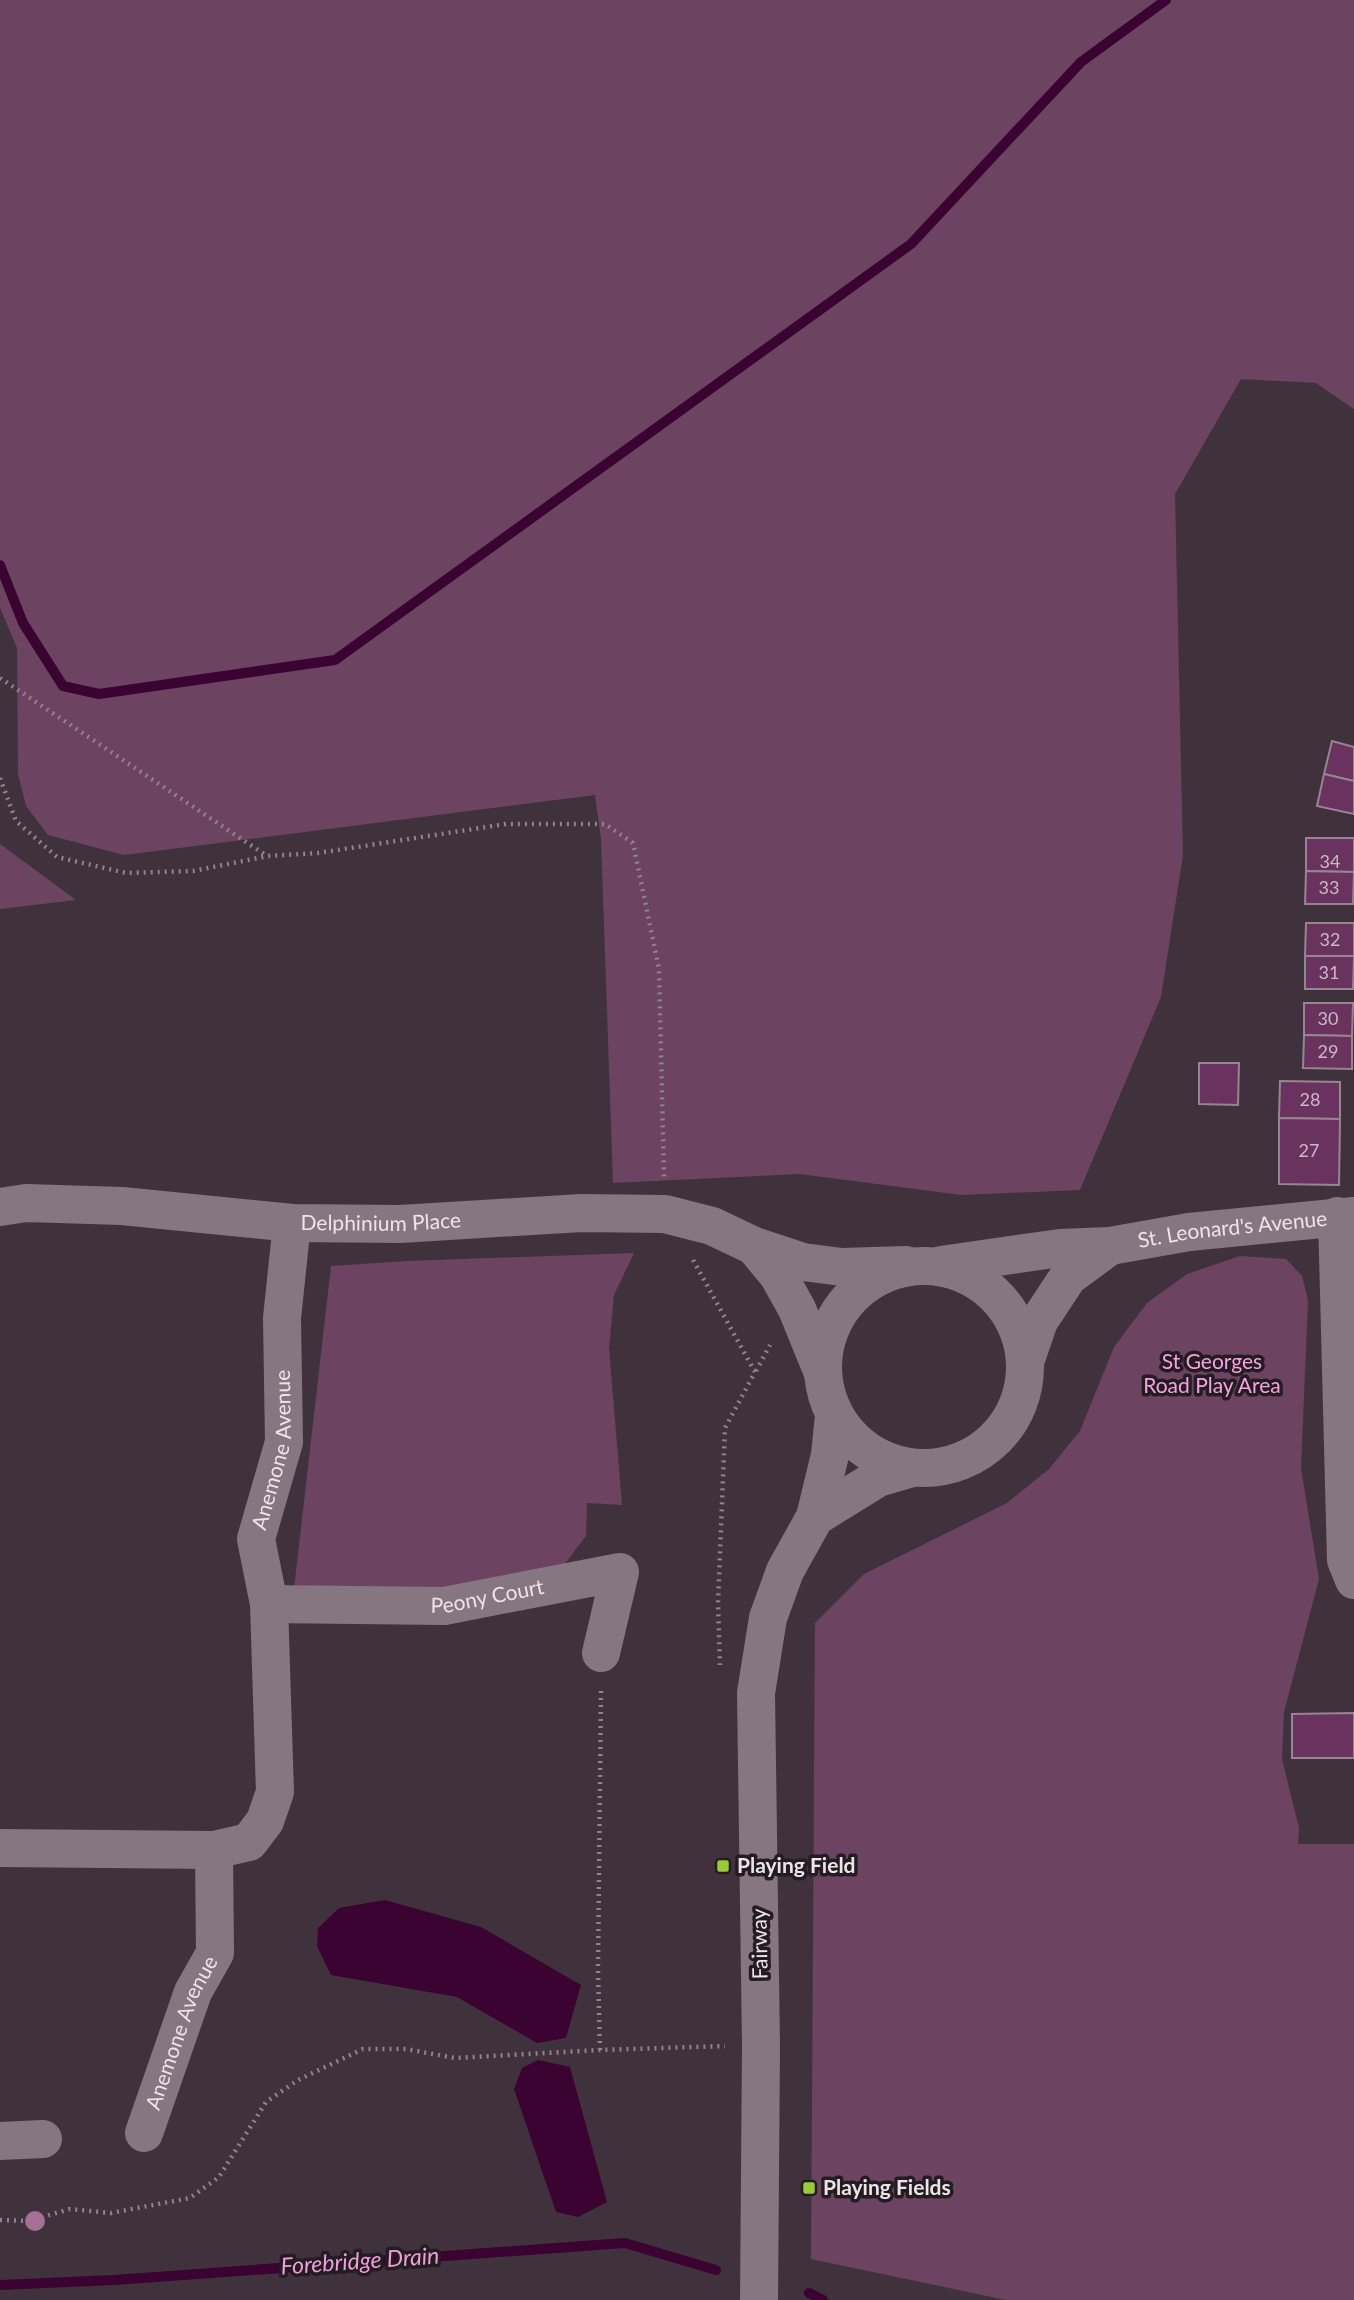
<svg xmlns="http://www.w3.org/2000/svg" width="1354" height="2300" viewBox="0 0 1354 2300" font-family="Lato,sans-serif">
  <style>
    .green { fill: #6c4361 }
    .water { fill: #3a0331 }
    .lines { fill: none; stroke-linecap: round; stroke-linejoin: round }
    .stream { stroke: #3a0331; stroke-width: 10 }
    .building { fill: #6a325e; stroke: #968591; stroke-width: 2 }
    .path { stroke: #90848c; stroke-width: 4.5; stroke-dasharray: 2 5; stroke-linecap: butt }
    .minor { stroke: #867681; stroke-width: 38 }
    .tertiary { stroke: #867681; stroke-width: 38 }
    .tree { fill: #a56f97 }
    .poi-dot { fill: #99cb35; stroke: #231c21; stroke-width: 2.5 }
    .labels { text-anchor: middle; stroke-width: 7; stroke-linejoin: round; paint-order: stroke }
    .number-label { font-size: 18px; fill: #ccb8c7 }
    .street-label { font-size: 21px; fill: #ede4ea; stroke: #231c21 }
    .park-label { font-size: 21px; fill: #f7a1e1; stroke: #231c21 }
    .poi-label { font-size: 21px; font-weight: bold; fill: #ede4ea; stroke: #231c21; text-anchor: start }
    .water-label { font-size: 23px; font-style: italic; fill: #f29ddd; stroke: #231c21 }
  </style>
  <rect width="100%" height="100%" fill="#40323c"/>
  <g class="green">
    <polygon points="0,0 1354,0 1354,409 1316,383 1241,379 1175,494 1183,855 1161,997 1080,1190 961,1195 800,1174 613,1183 601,839 595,795 124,855 48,835 26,806 18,774 17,648 0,608"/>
    <polygon points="0,844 76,900 0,909"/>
    <polygon points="634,1253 614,1295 609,1348 622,1505 587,1503 586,1536 564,1565 453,1589 294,1589 331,1266 407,1261"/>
    <polygon points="1240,1256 1286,1259 1302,1276 1308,1300 1301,1468 1319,1579 1284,1712 1282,1759 1299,1828 1298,1844 1354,1844 1354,2300 1006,2300 811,2259 815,1623 864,1574 1007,1503 1049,1469 1080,1431 1114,1347 1147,1303 1187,1274"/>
  </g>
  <g class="water">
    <polygon points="385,1900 481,1927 581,1985 566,2038 537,2043 457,1997 331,1975 317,1946 318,1928 339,1908"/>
    <polygon points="538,2060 570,2067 607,2202 578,2217 556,2212 514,2089 522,2068"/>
  </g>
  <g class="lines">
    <g class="stream">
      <polyline points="0,565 23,623 63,686 99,694 335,660 911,244 1081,62 1166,0"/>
      <polyline points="0,2285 114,2280 625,2243 716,2270"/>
      <polyline points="809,2293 823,2300"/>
    </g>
  </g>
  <g class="building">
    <polygon points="1332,741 1354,747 1354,781 1324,774"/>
    <polygon points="1324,774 1354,781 1354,814 1317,806"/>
    <polygon points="1306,838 1354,838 1354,872 1306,871"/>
    <polygon points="1306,871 1354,872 1353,904 1305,904"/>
    <polygon points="1306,923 1354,923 1354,956 1305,956"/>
    <polygon points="1305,956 1354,956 1353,989 1305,989"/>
    <polygon points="1304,1003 1353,1003 1352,1036 1304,1035"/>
    <polygon points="1304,1035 1352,1036 1352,1069 1303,1068"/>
    <polygon points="1199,1063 1239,1063 1238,1105 1199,1104"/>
    <polygon points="1280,1081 1340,1082 1340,1119 1279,1118"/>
    <polygon points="1279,1118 1340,1119 1339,1185 1279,1184"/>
    <polygon points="1354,1713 1354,1758 1292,1758 1292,1714"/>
  </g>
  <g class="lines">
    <g class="path">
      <polyline points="0,678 267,856"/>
      <polyline points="0,778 16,821 57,857 126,873 193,871 268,856 318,853 506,824 605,824 633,843 659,969 664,1177"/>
      <polyline points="693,1260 755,1372 725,1428 718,1604 720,1665"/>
      <polyline points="756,1371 770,1345"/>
      <polyline points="600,2050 598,1970 601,1690"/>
      <polyline points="0,2220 29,2221 70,2209 111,2213 190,2198 219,2177 266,2102 298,2080 363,2049 406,2049 455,2058 600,2050 725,2046"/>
    </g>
    <g class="minor">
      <path id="s1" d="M0 1207 26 1203 122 1206 292 1223 400 1224 581 1213 665 1214 712 1226 754 1246 803 1262 842 1267 906 1265"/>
      <polyline points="1337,1216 1346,1560 1354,1580"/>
      <polyline points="754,1246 778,1275 797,1309 823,1373"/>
      <path id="s2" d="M941 1265 1060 1248 1110 1246 1189 1232 1354 1216"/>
      <polyline points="1026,1359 1039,1321 1068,1277 1110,1246"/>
      <path id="s3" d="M269 1604 444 1606 620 1572 601 1653"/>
      <path id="s4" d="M0 1848 214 1850 249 1842 265 1821 275 1792 269 1604 256 1539 284 1442 282 1318 292 1223"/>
      <path id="s5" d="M144 2133 193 1992 215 1953 214 1850"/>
      <polyline points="0,2141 43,2139"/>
    </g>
    <g class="tertiary">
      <circle cx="924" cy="1367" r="101"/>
      <polyline points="815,1517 878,1478 912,1468"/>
      <polyline points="759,2300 761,2046 756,1693 768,1618 785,1571 815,1517 830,1455 834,1416"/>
    </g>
  </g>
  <circle class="tree" cx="35" cy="2221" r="10"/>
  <g class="poi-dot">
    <rect x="716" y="1859" width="14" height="14" rx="3.5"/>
    <rect x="802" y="2181" width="14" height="14" rx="3.5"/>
  </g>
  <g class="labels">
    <g class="number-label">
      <text x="1330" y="868">34</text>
      <text x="1329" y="894">33</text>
      <text x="1330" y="946">32</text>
      <text x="1329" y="979">31</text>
      <text x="1328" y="1025">30</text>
      <text x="1328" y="1058">29</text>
      <text x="1310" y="1106">28</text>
      <text x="1309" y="1157">27</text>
    </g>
    <g class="street-label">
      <text dy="7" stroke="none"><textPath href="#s1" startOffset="382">Delphinium Place</textPath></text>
      <text dy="7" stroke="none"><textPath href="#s2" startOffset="294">St. Leonard's Avenue</textPath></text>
      <text dy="7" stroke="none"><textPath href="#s4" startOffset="653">Anemone Avenue</textPath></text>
      <text dy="7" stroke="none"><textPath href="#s3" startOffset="219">Peony Court</textPath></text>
      <text transform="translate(760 1944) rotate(-91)" y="7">Fairway</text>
      <text dy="7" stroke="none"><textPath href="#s5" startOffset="107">Anemone Avenue</textPath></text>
    </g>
    <g class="park-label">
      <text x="1212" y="1369">St Georges<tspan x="1212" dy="24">Road Play Area</tspan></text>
    </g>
    <g class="poi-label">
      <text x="737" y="1873">Playing Field</text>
      <text x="823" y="2195">Playing Fields</text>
    </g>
    <g class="water-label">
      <text transform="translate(360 2261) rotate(-4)" y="8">Forebridge Drain</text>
    </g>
  </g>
</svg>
